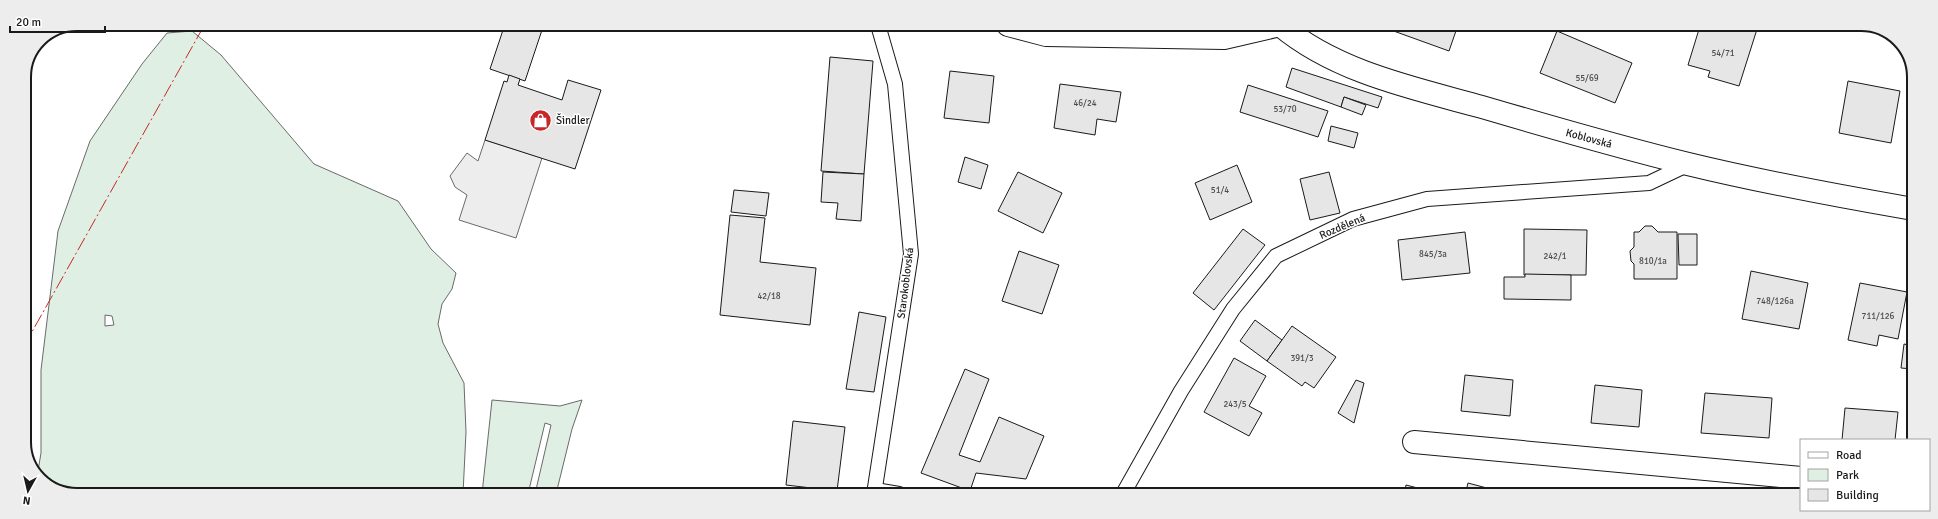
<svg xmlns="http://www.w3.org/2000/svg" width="1938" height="519" viewBox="0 0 1938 519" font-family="Signika,sans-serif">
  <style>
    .green { fill: #e0efe3; stroke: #6a6a6a; fill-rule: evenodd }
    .parking { fill: #ededed; stroke: #6a6a6a }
    .building { fill: #e6e6e6; stroke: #1a1a1a }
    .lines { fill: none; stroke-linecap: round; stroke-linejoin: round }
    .service-casing { stroke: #1a1a1a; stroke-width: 16 }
    .minor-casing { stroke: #1a1a1a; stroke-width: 24 }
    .tertiary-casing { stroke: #1a1a1a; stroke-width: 24 }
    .service { stroke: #fff; stroke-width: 14 }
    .minor { stroke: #fff; stroke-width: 22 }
    .tertiary { stroke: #fff; stroke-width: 22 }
    .power { stroke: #c62828; stroke-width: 1; stroke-dasharray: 14 3 2 3; stroke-linecap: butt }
    .labels { text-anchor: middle; stroke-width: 3; stroke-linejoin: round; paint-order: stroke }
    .number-label { font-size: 9px; fill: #4d4d4d }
    .poi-label { font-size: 11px; fill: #1a1a1a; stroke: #fff; text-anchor: start }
    .street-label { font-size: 11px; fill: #1a1a1a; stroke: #fff }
    .rim { fill: none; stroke: #1a1a1a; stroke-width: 2 }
  </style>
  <rect width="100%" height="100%" fill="#fff"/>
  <g class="green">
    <path d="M192 31 221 55 314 164 398 201 431 249 456 273 452 289 442 304 438 324 443 343 464 383 466 432 463 494 63 493 37 477 41 453V370L58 231 90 141 142 64 167 33ZM105 315 112 316 114 325 105 326Z"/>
    <polygon points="492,400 560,406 582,400 572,429 556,494 535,494 551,425 545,423 528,494 482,494"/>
  </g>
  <polygon class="parking" points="485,140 542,158 516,238 459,220 467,195 455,187 450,176 467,153 478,161"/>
  <g class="building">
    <polygon points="505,24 544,24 525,81 490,69"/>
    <polygon points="1377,25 1458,25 1449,51"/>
    <polygon points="1700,26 1758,26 1739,86 1708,77 1710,71 1688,65"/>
    <polygon points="1557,31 1632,63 1615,103 1540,73"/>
    <polygon points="830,57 873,61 864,174 821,171"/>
    <polygon points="1292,68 1382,97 1378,108 1344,97 1341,107 1286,87"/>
    <polygon points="950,71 994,76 989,123 944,118"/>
    <polygon points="509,75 520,79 518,85 562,100 568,80 601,90 575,169 485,140 504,81 507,82"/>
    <polygon points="1848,81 1900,91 1891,143 1839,133"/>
    <polygon points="1060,84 1121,92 1116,122 1097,119 1095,135 1054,128"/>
    <polygon points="1248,85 1328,111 1318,137 1240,112"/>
    <polygon points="1344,97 1366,105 1362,115 1341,107"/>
    <polygon points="1331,126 1358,133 1354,148 1328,141"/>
    <polygon points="965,157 988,165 981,189 958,182"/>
    <polygon points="1237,165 1252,202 1210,220 1195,183"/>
    <polygon points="823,172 864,174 861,221 836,219 838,203 821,202"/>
    <polygon points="1018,172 1062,193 1043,233 998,211"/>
    <polygon points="1329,172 1340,213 1310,220 1300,179"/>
    <polygon points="734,190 769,193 766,216 731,212"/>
    <polygon points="730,215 765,218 760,262 816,268 810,325 720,315"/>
    <polygon points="1645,226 1652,226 1658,232 1677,232 1677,279 1634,279 1634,264 1631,261 1630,251 1634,247 1634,232 1639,232"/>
    <polygon points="1243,229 1265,245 1214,310 1193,293"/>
    <polygon points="1524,229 1587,230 1586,275 1524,275"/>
    <polygon points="1465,232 1470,273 1402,280 1398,240"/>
    <polygon points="1678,234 1697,234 1697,265 1679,265"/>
    <polygon points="1019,251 1059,265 1042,314 1002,301"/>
    <polygon points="1751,271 1808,283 1799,329 1742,319"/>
    <polygon points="1525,274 1571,275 1571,300 1504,299 1504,277 1525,277"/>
    <polygon points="1860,283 1907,292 1898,339 1879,335 1877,346 1848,340"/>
    <polygon points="859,312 886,317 874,392 846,389"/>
    <polygon points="1255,320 1282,340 1267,361 1240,341"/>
    <polygon points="1292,326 1336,357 1314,388 1305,382 1302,386 1267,361"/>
    <polygon points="1904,344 1913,346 1913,369 1901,368"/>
    <polygon points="1234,358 1266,376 1249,406 1262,413 1249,436 1204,412"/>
    <polygon points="965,369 989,379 959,455 980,462 999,417 1044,436 1026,479 976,473 970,491 921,473"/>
    <polygon points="1465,375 1513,380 1510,416 1461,411"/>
    <polygon points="1356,380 1364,383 1354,423 1338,413"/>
    <polygon points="1595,385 1642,390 1639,427 1591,423"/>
    <polygon points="1705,393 1772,398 1769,438 1701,433"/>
    <polygon points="1845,408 1898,412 1895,440 1842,440"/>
    <polygon points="793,421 845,427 837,491 786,485"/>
    <polygon points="1468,483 1513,495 1465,495"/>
    <polygon points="1406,485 1441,494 1441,495 1404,495"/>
  </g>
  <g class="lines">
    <defs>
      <g id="service">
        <polyline points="875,490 899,494"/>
        <polyline points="874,494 911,254 895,84 878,25"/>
        <polyline points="1123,494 1181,391 1233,309 1276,256 1353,219 1427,199 1649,183 1689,164"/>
      </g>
      <g id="minor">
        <polyline points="1008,25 1046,35 1224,38 1280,25"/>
        <polyline points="1414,442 1801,478"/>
      </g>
      <path id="tertiary" d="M1280 25C1336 72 1413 88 1482 107 1550 127 1619 147 1688 164 1762 182 1838 196 1913 209"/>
    </defs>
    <use href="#service" class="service-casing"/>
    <use href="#minor" class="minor-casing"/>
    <use href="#tertiary" class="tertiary-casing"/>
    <use href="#service" class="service"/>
    <use href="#minor" class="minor"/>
    <use href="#tertiary" class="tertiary"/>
    <polyline class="power" points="24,346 205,24"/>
  </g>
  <defs>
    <symbol id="shop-disc" viewBox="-11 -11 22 22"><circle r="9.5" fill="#c62828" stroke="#fff"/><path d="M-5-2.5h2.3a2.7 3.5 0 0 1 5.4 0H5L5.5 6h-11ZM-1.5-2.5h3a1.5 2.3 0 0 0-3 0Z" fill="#fff"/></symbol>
  </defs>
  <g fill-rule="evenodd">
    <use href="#shop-disc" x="528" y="108" width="25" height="25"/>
  </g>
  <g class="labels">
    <g class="number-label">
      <text x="1723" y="56">54/71</text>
      <text x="1587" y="81">55/69</text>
      <text x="1085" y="106">46/24</text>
      <text x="1285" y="112">53/70</text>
      <text x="1220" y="193">51/4</text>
      <text x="1433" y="257">845/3a</text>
      <text x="1555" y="259">242/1</text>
      <text x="1653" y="264">810/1a</text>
      <text x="769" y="299">42/18</text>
      <text x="1775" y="304">748/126a</text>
      <text x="1878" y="319">711/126</text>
      <text x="1302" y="361">391/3</text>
      <text x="1235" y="407">243/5</text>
    </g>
    <g class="poi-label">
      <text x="556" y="124">Šindler</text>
    </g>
    <g class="street-label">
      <text transform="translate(1589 138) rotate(15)" y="4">Koblovská</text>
      <text transform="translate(1342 226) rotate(-23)" y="4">Rozdělená</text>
      <text transform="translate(905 283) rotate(-83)" y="4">Starokoblovská</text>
    </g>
  </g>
  <path d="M0 0H1938V519H0ZM77 31H1861A46 46 0 0 1 1907 77V442A46 46 0 0 1 1861 488H77A46 46 0 0 1 31 442V77A46 46 0 0 1 77 31Z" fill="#ededed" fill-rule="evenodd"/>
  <path class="rim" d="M77 31H1861A46 46 0 0 1 1907 77V442A46 46 0 0 1 1861 488H77A46 46 0 0 1 31 442V77A46 46 0 0 1 77 31Z"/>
  <rect x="1800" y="439" width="130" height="72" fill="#ffffff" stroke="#a3a3a3"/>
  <rect x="1808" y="452" width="20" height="6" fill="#ffffff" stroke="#a3a3a3"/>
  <text x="1836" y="459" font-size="12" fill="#1a1a1a">Road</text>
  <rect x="1808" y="469" width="20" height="12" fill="#e0efe3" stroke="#a3a3a3"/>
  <text x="1836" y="479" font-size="12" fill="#1a1a1a">Park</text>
  <rect x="1808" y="489" width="20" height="12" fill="#e6e6e6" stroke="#a3a3a3"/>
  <text x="1836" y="499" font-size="12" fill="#1a1a1a">Building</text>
  <g transform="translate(28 491) rotate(188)" stroke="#ffffff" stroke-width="3" paint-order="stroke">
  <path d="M0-3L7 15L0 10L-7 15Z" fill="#1a1a1a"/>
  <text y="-6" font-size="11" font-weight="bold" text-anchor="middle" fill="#1a1a1a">N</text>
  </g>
  <path d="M10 26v6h95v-6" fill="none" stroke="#1a1a1a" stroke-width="2"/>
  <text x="16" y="26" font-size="12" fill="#1a1a1a" stroke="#ffffff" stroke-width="3" paint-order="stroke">20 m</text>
</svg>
